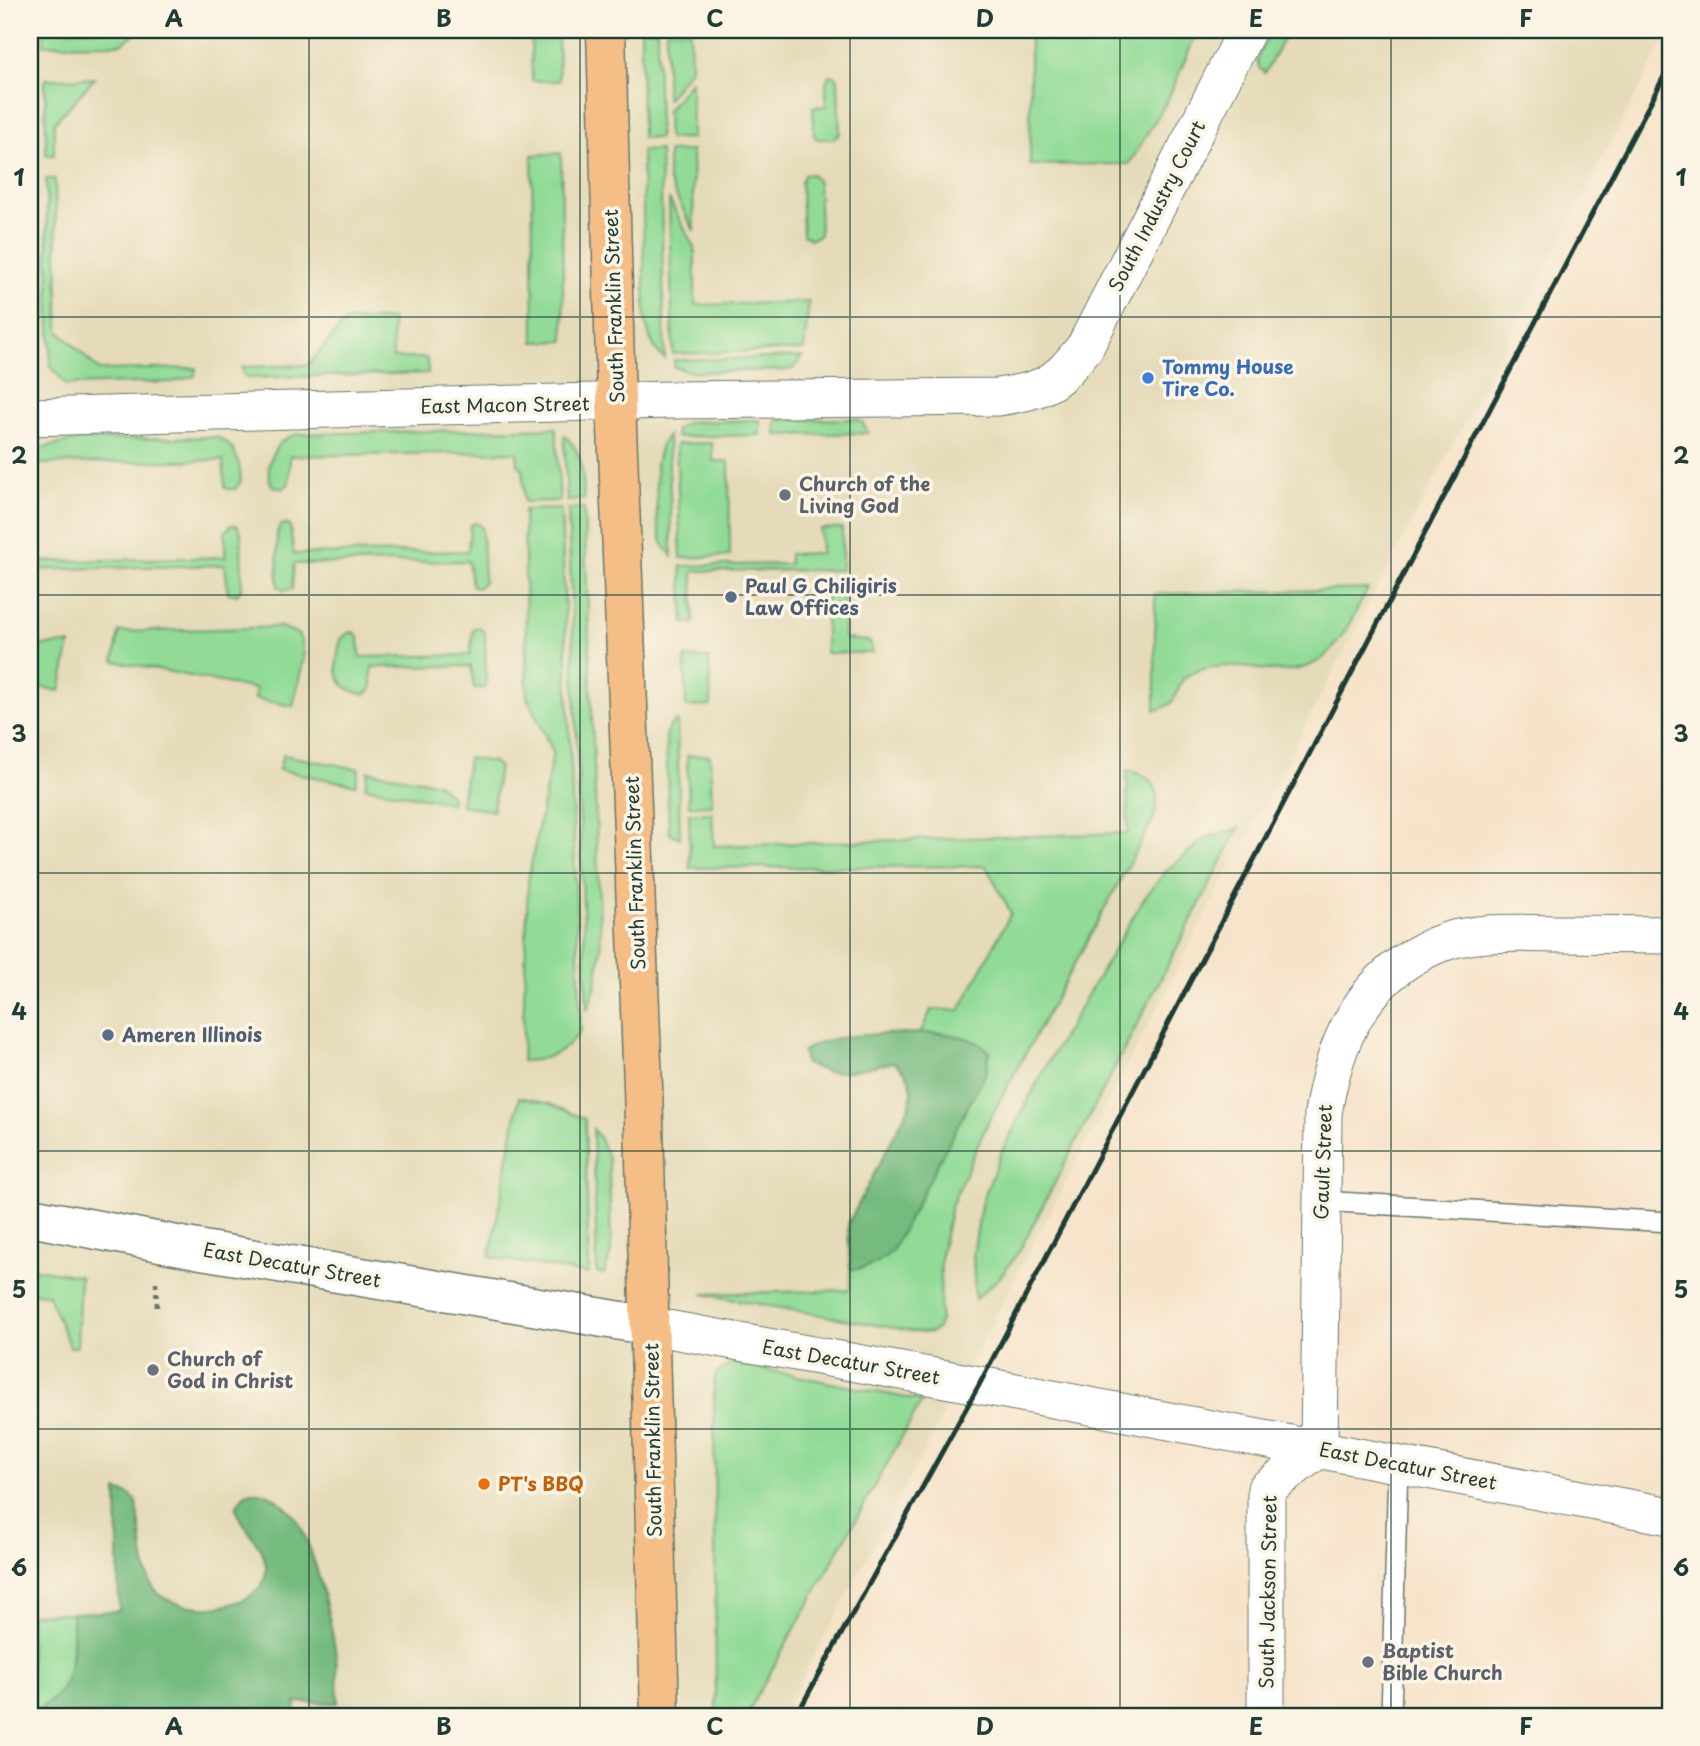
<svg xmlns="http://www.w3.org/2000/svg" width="1700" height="1746" font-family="'Playpen Sans',sans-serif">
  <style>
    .built { fill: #e5dbba }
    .green { fill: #91db97; stroke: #588c66; stroke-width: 2 }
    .forest { fill: #74bb80; stroke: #4a7c5a; stroke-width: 2 }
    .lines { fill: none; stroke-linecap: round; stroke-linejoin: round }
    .service-casing { stroke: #6a7768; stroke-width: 22 }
    .minor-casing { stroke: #6a7768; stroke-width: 39 }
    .tertiary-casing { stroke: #6a7768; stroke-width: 41 }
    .primary-casing { stroke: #6a7768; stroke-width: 41 }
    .path { stroke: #6a7768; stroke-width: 4.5; stroke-dasharray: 5 5; stroke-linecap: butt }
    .service { stroke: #fff; stroke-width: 19 }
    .minor { stroke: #fff; stroke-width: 37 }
    .tertiary { stroke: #fff; stroke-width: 38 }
    .primary { stroke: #f6be87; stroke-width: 38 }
    .rail { stroke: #1f3d34; stroke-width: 5 }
    .grid { fill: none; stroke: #1f3d34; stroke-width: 2; stroke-opacity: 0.55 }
    .shop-dot { fill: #3f7fe0; stroke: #fcf5e5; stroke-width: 2.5 }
    .worship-dot { fill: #6b7280; stroke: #fcf5e5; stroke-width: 2.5 }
    .service-dot { fill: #5c6f8a; stroke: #fcf5e5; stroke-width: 2.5 }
    .food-dot { fill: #e8710a; stroke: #fcf5e5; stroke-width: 2.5 }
    .labels { text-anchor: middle; stroke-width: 7; stroke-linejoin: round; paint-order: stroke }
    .street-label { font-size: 19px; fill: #1f3d34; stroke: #fcf5e5 }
    .shop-label { font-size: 19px; font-weight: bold; fill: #366cbe; stroke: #fcf5e5; text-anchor: start }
    .worship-label { font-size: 19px; font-weight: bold; fill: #5b616d; stroke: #fcf5e5; text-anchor: start }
    .service-label { font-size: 19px; font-weight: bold; fill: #4e5e75; stroke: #fcf5e5; text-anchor: start }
    .food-label { font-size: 19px; font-weight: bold; fill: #c56008; stroke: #fcf5e5; text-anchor: start }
    .neatline { fill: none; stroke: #1f3d34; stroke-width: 2.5 }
    .grid-label { font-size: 23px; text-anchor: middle; font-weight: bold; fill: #1f3d34 }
  </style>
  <rect width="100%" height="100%" fill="#fcf5e5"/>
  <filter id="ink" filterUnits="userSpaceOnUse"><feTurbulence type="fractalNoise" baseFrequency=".0143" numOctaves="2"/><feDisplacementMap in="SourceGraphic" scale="14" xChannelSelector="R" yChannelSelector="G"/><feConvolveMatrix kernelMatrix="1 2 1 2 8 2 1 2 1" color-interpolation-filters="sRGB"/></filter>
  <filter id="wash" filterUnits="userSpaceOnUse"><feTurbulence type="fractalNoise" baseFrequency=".00686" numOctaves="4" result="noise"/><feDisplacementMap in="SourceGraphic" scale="28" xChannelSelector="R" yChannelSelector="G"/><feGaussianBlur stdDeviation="1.57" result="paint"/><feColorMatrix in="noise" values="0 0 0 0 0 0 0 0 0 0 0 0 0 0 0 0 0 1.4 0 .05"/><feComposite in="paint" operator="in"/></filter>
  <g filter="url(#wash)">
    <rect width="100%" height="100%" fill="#f6e3c9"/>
    <polygon class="built" points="30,30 1670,30 950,1403 782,1716 30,1716"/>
    <g class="green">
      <polygon points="44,30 133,30 133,35 123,43 116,44 44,45"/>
      <polygon points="531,30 558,30 559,81 532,81"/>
      <polygon points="641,30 657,30 659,138 642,138"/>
      <polygon points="666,30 690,30 691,68 666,100"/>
      <polygon points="1030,30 1198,30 1167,101 1129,164 1030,165"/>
      <polygon points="1272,30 1288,30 1265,73 1259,68 1257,60 1260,52"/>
      <polygon points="829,75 837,77 838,81 840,133 834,139 817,139 814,136 813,107 826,106 826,83"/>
      <polygon points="95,78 54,123 54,155 46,155 45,79"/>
      <polygon points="691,81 692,138 668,139 667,110"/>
      <path d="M660 150 665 359C652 348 648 335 645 318L642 151Z"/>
      <polygon points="692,151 694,231 668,180 668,152"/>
      <polygon points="561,153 564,341 534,342 532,155"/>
      <polygon points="812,174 818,182 820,229 820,235 811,239 803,235 801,183 804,175"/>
      <polygon points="46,179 55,179 59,331 99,370 196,368 195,376 173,382 66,385 51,366"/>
      <polygon points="669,199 695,249 695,305 809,302 804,350 673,354"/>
      <polygon points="392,319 393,358 427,358 428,373 247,378 243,374 242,367 308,365 346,321"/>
      <polygon points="802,357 794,368 788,370 692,372 674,367 674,360"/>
      <polygon points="856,419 863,423 868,433 776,435 776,420"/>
      <polygon points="760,420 760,435 676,437 676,429 688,422"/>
      <path d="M556 428 560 501 524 502 523 469 518 465 517 452 290 456 289 483 283 489 272 486C263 465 274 439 298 434Z"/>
      <path d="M564 435C585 454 582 473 584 499L567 501Z"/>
      <polygon points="668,435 672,556 662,543 657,520 656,463 661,445"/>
      <path d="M215 437C235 442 240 462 241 481L235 489H228L225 487 223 460 30 464V451L76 440Z"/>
      <polygon points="712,443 713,461 729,461 730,556 681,558 676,444"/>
      <polygon points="584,508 601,950 596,985 587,1011 568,509"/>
      <path d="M561 509 581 1030C566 1051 548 1061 522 1061L528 881 553 752 527 697 524 510Z"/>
      <polygon points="475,523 480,525 482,529 484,582 477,588 472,586 468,561 294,564 292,589 284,591 278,586 277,532 281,525 287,524 290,527 294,554 468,551 470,525"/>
      <polygon points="231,525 237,525 241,533 242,587 237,595 228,593 225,565 30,570 30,562 225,557 225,532"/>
      <polygon points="842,528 842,570 693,571 694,623 684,623 681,566 789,564 789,554 821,553 820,529"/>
      <polygon points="826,582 843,582 844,639 869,641 873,653 826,653"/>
      <path d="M1368 589C1339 642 1328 680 1258 669 1237 666 1214 664 1194 672 1170 681 1185 706 1155 710V594Z"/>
      <polygon points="281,627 298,634 302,642 304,658 293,706 255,699 256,689 114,661 119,632"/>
      <path d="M480 627 485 634 486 684 485 688H474L471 666 372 667V688L366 694C332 691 334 665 341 639L348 633 354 632 359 638 360 657 470 655 473 629Z"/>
      <polygon points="70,644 60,691 30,685 30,646"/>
      <polygon points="685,658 709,658 711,706 686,707"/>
      <polygon points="677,721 680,838 669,833 666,735 671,724"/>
      <polygon points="283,755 359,769 356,785 279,770"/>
      <polygon points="710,755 712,805 689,806 687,756"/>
      <polygon points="468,758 493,762 499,767 493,811 461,805"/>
      <path d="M1127 770C1158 778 1162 791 1153 820L988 1122 951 1206 941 1254 940 1321 938 1328 932 1332 922 1333 702 1294 850 1290V1269H862L986 1072 990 1052 940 1033 920 1034 931 1010H960L1011 913 986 866 690 868 689 813H712L714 846 1128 833Z"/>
      <polygon points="368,771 437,783 452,797 451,803 365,787"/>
      <polygon points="1239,828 1020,1250 1001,1276 975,1299 973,1255 981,1205 1001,1153 1043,1071 1143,900 1167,870 1206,838"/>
      <polygon points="519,1097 550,1104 585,1119 589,1274 490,1257"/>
      <polygon points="593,1129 599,1137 609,1160 611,1252 604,1274 597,1273"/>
      <polygon points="30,1268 80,1276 77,1347 70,1347 48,1295 30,1292"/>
      <polygon points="732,1363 922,1401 746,1716 716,1716 714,1382 716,1374"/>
      <path d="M72 1613C73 1654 76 1696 30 1713V1614Z"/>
    </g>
    <g class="forest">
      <path d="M940 1033C959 1036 976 1038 990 1052L986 1072 892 1251C878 1263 868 1269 850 1269L848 1224 910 1105C913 1082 912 1077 894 1062L851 1071 828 1072 805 1064 803 1051C831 1030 905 1034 940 1033Z"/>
      <path d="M117 1490 128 1494 136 1500C142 1523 141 1573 154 1589 177 1618 265 1613 266 1570 267 1547 242 1529 236 1508 241 1497 246 1490 259 1492 274 1494 293 1512 300 1525 316 1558 329 1612 335 1649 338 1667 337 1685 338 1703L296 1702 295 1716H30V1713C76 1696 73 1654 72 1613L119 1611Z"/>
    </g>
  </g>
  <g filter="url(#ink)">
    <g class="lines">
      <defs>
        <g id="service">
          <polyline points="1321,1201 1670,1222"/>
          <polyline points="1391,1716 1398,1464"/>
        </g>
        <g id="minor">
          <path d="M30 417 670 400 998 397C1047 389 1054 385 1085 347L1247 30"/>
          <polyline points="651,1326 979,1385 1670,1516"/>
          <path d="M1266 1716V1489L1319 1449 1323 1114C1334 1041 1363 976 1436 945 1472 930 1519 933 1558 934 1595 934 1633 935 1670 935"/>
        </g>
        <polyline id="tertiary" points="30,1217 202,1250 651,1326"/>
        <polyline id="primary" points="606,30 616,402 643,1085 660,1716"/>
      </defs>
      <use href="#service" class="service-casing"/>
      <use href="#minor" class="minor-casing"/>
      <use href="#tertiary" class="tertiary-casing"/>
      <use href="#primary" class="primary-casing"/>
      <polyline class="path" points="156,1282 157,1312"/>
      <use href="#service" class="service"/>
      <use href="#minor" class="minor"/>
      <use href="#tertiary" class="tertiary"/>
      <use href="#primary" class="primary"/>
      <polyline class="rail" points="796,1716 979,1385 1670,65"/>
    </g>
  </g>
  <path class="grid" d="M309 30V1716M580 30V1716M850 30V1716M1120 30V1716M1391 30V1716M30 317H1670M30 595H1670M30 873H1670M30 1151H1670M30 1429H1670"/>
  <circle class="shop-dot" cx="1148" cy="378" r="7"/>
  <g class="worship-dot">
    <circle cx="785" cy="495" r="7"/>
    <circle cx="153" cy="1370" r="7"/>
    <circle cx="1368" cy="1662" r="7"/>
  </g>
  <g class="service-dot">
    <circle cx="731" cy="597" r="7"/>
    <circle cx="108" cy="1035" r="7"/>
  </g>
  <circle class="food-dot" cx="484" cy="1484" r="7"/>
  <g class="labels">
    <g class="street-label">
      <text transform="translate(1157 206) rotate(-63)" y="7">South Industry Court</text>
      <text transform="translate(614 306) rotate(-92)" y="7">South Franklin Street</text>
      <text transform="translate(505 405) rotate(-1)" y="7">East Macon Street</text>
      <text transform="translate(635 873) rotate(-92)" y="7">South Franklin Street</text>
      <text transform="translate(1323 1162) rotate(-88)" y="7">Gault Street</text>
      <text transform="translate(292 1265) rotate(10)" y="7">East Decatur Street</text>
      <text transform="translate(851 1362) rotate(10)" y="7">East Decatur Street</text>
      <text transform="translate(653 1440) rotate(-91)" y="7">South Franklin Street</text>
      <text transform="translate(1408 1466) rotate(11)" y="7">East Decatur Street</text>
      <text transform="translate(1268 1592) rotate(-89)" y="7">South Jackson Street</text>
    </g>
    <g class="shop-label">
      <text x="1162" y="374">Tommy House<tspan x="1162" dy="22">Tire Co.</tspan></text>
    </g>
    <g class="worship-label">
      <text x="799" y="491">Church of the<tspan x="799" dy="22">Living God</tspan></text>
      <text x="167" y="1366">Church of<tspan x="167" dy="22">God in Christ</tspan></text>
      <text x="1382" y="1658">Baptist<tspan x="1382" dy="22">Bible Church</tspan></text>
    </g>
    <g class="service-label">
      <text x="745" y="593">Paul G Chiligiris<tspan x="745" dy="22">Law Offices</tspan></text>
      <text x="122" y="1042">Ameren Illinois</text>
    </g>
    <g class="food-label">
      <text x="498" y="1491">PT's BBQ</text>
    </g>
  </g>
  <rect width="1700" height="1746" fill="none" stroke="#fcf5e5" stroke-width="77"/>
  <rect x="38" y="38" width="1624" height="1670" class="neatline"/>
  <g class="grid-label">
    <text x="174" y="27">A</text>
    <text x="444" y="27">B</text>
    <text x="715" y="27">C</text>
    <text x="985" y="27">D</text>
    <text x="1256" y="27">E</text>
    <text x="1526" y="27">F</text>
    <text x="19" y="186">1</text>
    <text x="1681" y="186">1</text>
    <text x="19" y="464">2</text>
    <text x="1681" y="464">2</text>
    <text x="19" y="742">3</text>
    <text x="1681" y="742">3</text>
    <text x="19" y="1020">4</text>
    <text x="1681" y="1020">4</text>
    <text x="19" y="1298">5</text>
    <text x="1681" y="1298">5</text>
    <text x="19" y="1576">6</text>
    <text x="1681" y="1576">6</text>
    <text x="174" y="1735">A</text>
    <text x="444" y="1735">B</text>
    <text x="715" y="1735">C</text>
    <text x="985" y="1735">D</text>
    <text x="1256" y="1735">E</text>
    <text x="1526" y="1735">F</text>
  </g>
</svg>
